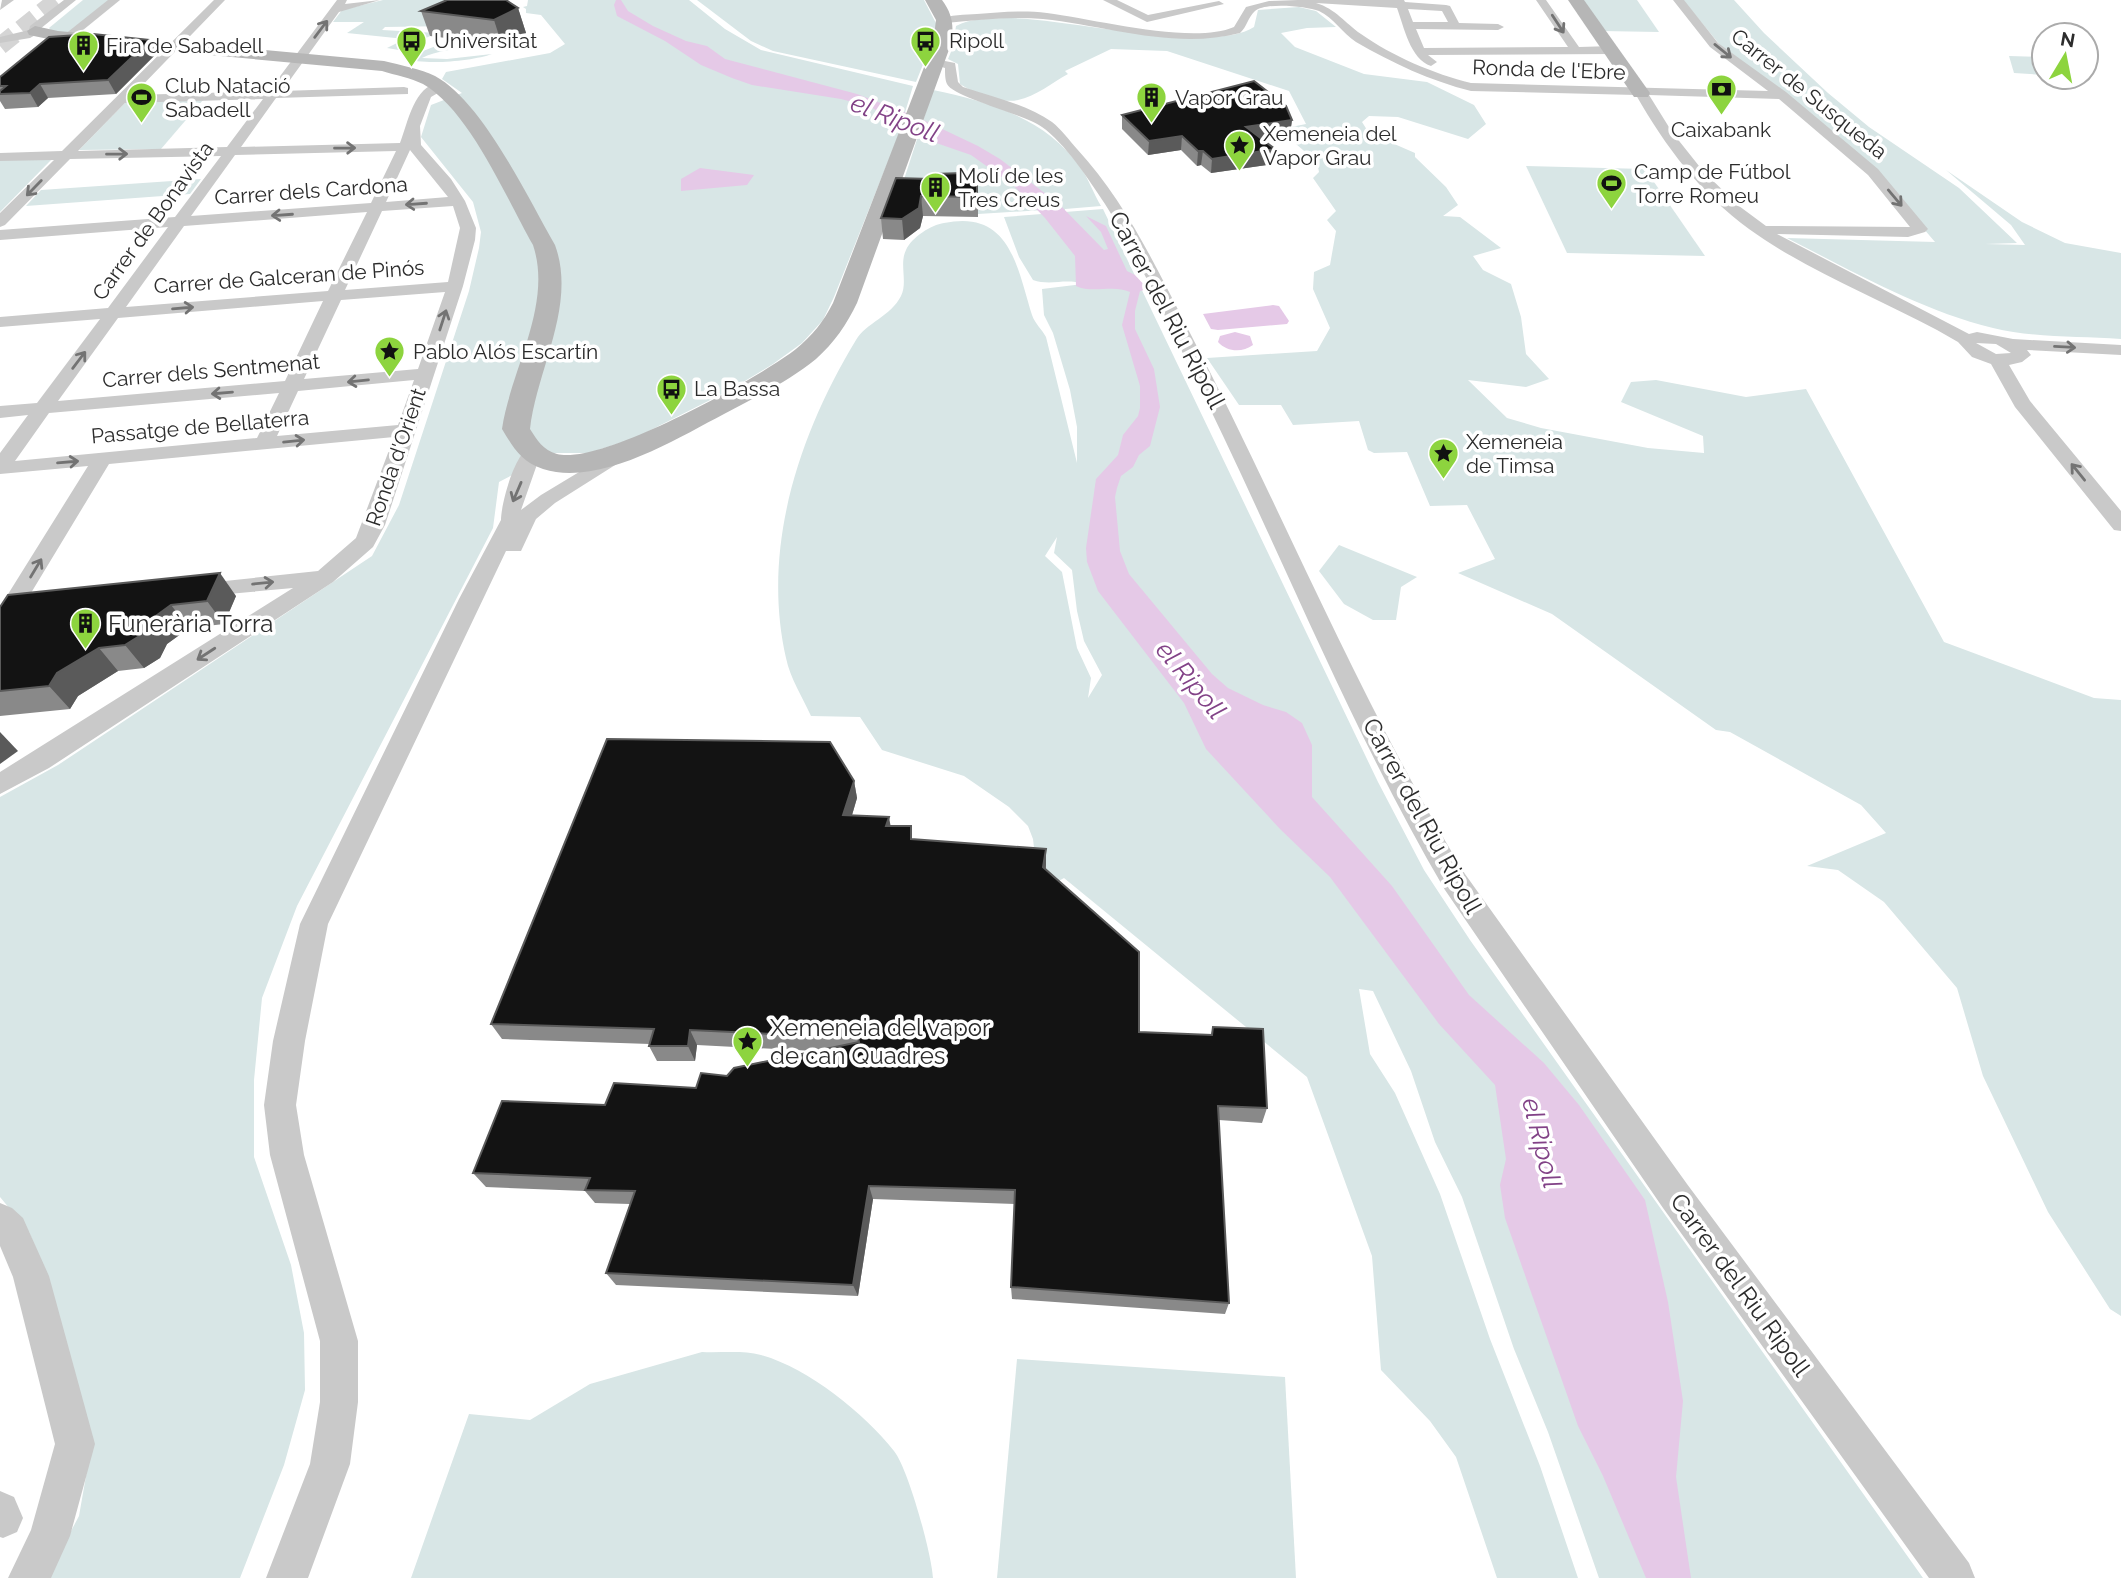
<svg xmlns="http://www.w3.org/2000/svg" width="2121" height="1578" font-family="Raleway,sans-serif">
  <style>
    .green { fill: #d8e6e6; fill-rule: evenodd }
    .water { fill: #e5c9e7 }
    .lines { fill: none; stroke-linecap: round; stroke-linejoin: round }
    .secondary-tunnel { stroke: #d5d5d5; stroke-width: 18; stroke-dasharray: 18 9; stroke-linecap: butt }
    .street { fill: #c9c9c9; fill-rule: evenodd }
    .secondary { fill: #b6b6b6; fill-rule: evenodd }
    .wall { fill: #898989 }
    .shaded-wall { fill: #5a5a5a }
    .building { fill: #131313; stroke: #5a5a5a; stroke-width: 2 }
    .oneway { stroke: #737373 }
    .labels { text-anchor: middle; stroke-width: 7; stroke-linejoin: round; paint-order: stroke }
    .far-poi-label { font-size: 21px; fill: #2c2c2c; stroke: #fff; text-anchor: start }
    .far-street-label { font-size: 21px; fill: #2c2c2c; stroke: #fff }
    .street-label { font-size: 24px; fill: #2c2c2c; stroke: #fff }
    .poi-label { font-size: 24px; fill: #2c2c2c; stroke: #fff; text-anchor: start }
    .water-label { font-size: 26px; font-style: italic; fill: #824287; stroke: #fff }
  </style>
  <rect width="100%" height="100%" fill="#fff"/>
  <g class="green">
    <polygon points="83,0 109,0 70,33 54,34 49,28"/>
    <polygon points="383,0 473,0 451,26 385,27 382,30 437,33 399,50 387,48 405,39 347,33 364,22 333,22 342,10"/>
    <polygon points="528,0 689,0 725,29 761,50 913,86 897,139 834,297 823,320 802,343 773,364 730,390 635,438 589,453 554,453 499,482 493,528 297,906 262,998 254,1080 254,1157 291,1265 304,1333 305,1390 284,1465 240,1578 46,1578 79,1516 89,1459 42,1263 29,1232 0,1197 0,797 58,765 372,556 399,505 469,291 479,248 481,232 473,202 421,137 431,105 462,93 442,79 446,72 550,53 565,44 541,15 526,13 526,9 523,7 527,6"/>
    <polygon points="697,0 924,0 938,27 916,82 773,51 751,41"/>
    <polygon points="1580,0 1637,0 1659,32 1601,31"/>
    <path d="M1683 0H1734L1764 33 1828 93 1869 127 1959 188 2017 243 1985 244 2025 245 2011 225 1946 170 2022 222 2065 243 2121 253V339C2079 336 2034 338 1993 328 1920 310 1854 272 1787 238L1935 242 1876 173 1725 51Z"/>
    <path d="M1299 7 1316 11 1336 27 1307 28 1281 33 1295 47 1364 74 1427 82 1474 105 1486 124 1468 139 1398 117 1369 116 1362 122 1369 133 1415 153V157L1446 187 1458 205 1443 216 1460 217 1501 248 1473 256 1483 270 1511 284 1521 317 1526 354 1549 379 1526 387 1468 380 1507 418 1541 428 1648 448 1704 453 1703 436 1621 402 1631 382 1656 380 1746 397 1806 389 1944 642 2094 698 2121 700V1316L2110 1309 2048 1212 1983 1076 1957 988 1884 902 1838 870 1807 866 1886 833 1861 805 1730 732 1716 730 1552 614 1458 573 1495 559 1467 505 1430 506 1407 452 1374 453 1368 450 1359 421 1293 425 1281 405H1239L1207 358 1317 351 1330 328 1313 289 1314 272 1330 265 1336 231 1327 220 1336 211 1313 178 1319 172 1317 162 1296 144 1291 127 1306 124 1289 91 1167 51 1111 49 1065 71 1068 74C1053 82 1035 97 1018 100 1001 104 974 93 960 84L958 64 948 59 958 35 955 32 956 26C970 18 989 19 1004 18 1062 17 1213 55 1254 27L1258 10Z"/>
    <path d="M454 39 507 45 514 42 510 41H526V44C512 55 499 48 483 48 465 47 437 50 422 58L447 59 492 54C473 61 423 66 405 58Z"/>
    <polygon points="2009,56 2044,57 2044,75 2014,73"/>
    <path d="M933 90C988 101 1047 119 1080 167 1089 179 1093 193 1101 206L1065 209V212L1103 209 1378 782 1424 870 1470 940 1923 1578H1599L1548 1432 1514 1349 1462 1197 1435 1142 1411 1071 1373 991 1359 989 1370 1054 1395 1093 1440 1194 1490 1339 1540 1466 1578 1578H1497L1456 1457 1430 1421 1381 1370 1372 1256 1307 1077 1064 878 1048 887 1036 865 1033 839 1028 826 1009 807 964 776 882 750 860 717 811 716C803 698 790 678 786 658 761 548 799 434 856 340 866 323 891 316 901 296 908 282 899 264 906 250 912 237 931 225 944 223 1010 209 1017 267 1032 315 1035 324 1042 329 1046 337L1077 463V427L1070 390 1053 333 1044 315 1042 289 1083 284C1067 278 1050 286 1033 280L1019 257 1004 217 1042 214 1043 210 978 214 898 198ZM1057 537 1054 553 1072 570 1077 611 1084 641 1102 675 1088 698 1091 678 1077 648 1062 572 1045 556Z"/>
    <polygon points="203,100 161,149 79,150 126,102"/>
    <polygon points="52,159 0,212 0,160"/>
    <polygon points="1526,166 1645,169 1705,256 1567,253"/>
    <polygon points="201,179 190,194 26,206 41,190"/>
    <polygon points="1339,545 1417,577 1401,587 1396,620 1373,620 1344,604 1319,571"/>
    <path d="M702 1352C721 1353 743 1350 761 1355 808 1368 864 1413 894 1451 908 1468 932 1555 933 1578H411L469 1414 530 1420 590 1384Z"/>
    <polygon points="1017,1359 1285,1377 1296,1578 997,1578"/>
  </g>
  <g class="water">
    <path d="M616 0H621L628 11 653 26 686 41 707 46 725 59 857 94 917 117 978 146 1000 159 1059 204 1104 250 1108 249 1101 232 1086 216 1106 226 1127 271 1135 275 1148 289 1140 291 1135 311V329L1154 369 1160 407 1150 446 1139 455 1133 467 1121 476 1117 488 1115 497 1120 551 1129 574 1212 674 1228 688 1263 705 1286 712 1302 723 1312 745V797L1392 886 1469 995 1544 1063 1579 1105 1645 1200 1668 1302 1683 1401 1676 1477 1691 1578H1646L1603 1476 1578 1426 1505 1218 1500 1185 1506 1159 1495 1085 1439 1024 1330 877 1280 829 1206 749 1184 703 1098 591 1087 562 1086 548 1096 479 1118 455 1123 435 1138 416 1140 408V386L1122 325 1130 292C1113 284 1093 294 1076 286L1075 256 1045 218 1013 185 971 155 916 136 871 107 841 99 752 85 732 78 701 65 665 41 617 16 614 5Z"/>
    <polygon points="700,168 754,175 747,185 681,191 681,179"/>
    <polygon points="1273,305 1279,306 1289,321 1287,324 1218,330 1211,329 1203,314"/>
    <path d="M1235 332 1250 336 1253 345C1242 353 1227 352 1218 342L1220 336Z"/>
  </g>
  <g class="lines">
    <polyline class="secondary-tunnel" points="0,46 57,0"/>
    <g class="street">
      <polygon points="2,0 14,0 0,10"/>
      <polygon points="64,0 76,0 40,29 39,33 30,38 0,43 0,37 29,30 30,26"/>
      <polygon points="108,0 120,0 72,39 64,39 64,35"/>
      <path d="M214 0H225L133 95 269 91 337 0H347L345 4 380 0 339 12 282 91 404 87 408 88V94L276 98 241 147 400 143C408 123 415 80 443 84V90L431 97 420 126 421 145 451 179 465 201 476 228 475 240 463 286 385 525 373 547 333 582 49 768 0 794V772L293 588 195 597 187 595 184 590 187 585 318 571 356 538 394 437 109 464 8 631 0 634V607L88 466 0 474V453L28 415 0 418V406L37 403 100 319 0 327V317L108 308 168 227 0 240V230L175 217 221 156 70 159 5 225 0 227V213L54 160 0 161V153L62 151ZM263 99 227 147 78 151 125 103ZM410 150 448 197 386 202ZM396 151 371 203 191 216 235 155ZM453 206 460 228 448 282 345 290 382 211ZM367 212 328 291 126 307 184 226ZM445 292 418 369 304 379 341 300ZM323 301 285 381 58 401 118 318ZM414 380 398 425 277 436 298 391ZM279 393 257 438 15 461 49 413Z"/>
      <polygon points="1103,0 1117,0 1148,15 1219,1 1224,4 1147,22"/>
      <path d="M1298 0H1404L1405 2 1446 5 1450 6 1459 23 1498 24 1504 27 1498 30 1416 29 1424 48 1568 47 1536 0H1546L1579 47 1613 46 1619 50 1613 54 1428 55 1437 62 1431 66C1410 59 1404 27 1397 8L1316 3C1336 9 1345 23 1361 34 1392 56 1434 74 1471 83L1768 91 1710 47 1673 0H1684L1718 43 1786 92 1878 169 1928 229 1925 232 1908 237 1777 234 1969 334 1977 332 2013 339 2121 345V355L2027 350 2031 355 2022 362 2009 365 2030 401 2121 511V531L2114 530 2015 407 1991 364 1972 357 1958 342 1937 330C1875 297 1806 270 1749 229 1701 194 1665 146 1636 95L1471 91C1431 81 1392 63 1356 42 1342 33 1334 18 1319 11 1306 6 1266 2 1255 11 1248 17 1247 27 1240 33 1175 50 1108 26 1043 19 1011 16 978 20 946 23L940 20C949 14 966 15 977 14 1000 12 1024 10 1047 13 1095 19 1192 45 1234 27L1246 7 1269 1ZM1408 9 1442 11 1448 22H1413ZM1649 95 1779 99 1868 175 1910 227 1766 226 1739 206 1703 171 1672 132ZM1976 343 1996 344 2011 353 1996 354Z"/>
      <path d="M935 59 955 63 958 82 963 87C992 97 1027 104 1052 122 1061 129 1069 140 1077 149 1126 202 1157 269 1190 333 1283 512 1359 701 1465 874L1687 1184 1969 1563 1975 1578H1929L1663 1208 1445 890C1347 723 1277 542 1190 368 1163 313 1138 256 1105 204 1090 181 1064 142 1042 127 1023 114 953 97 947 84 945 80 945 73 945 68L929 63Z"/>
      <path d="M531 447 541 453 521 510 541 495 614 451 621 449 631 455 555 503 536 519 521 551H506L328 924 305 1041 296 1105 304 1155 358 1341V1402L350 1464 308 1578H266L310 1464 320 1402V1341L270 1155 264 1105 273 1041 300 924 459 599 501 520C501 504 515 451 531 447Z"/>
      <polygon points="0,1203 12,1208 23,1218 49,1276 95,1444 70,1536 51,1578 8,1578 31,1530 55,1444 13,1277 0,1246"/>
      <polygon points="0,1491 14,1497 23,1518 17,1532 3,1538 0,1537"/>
    </g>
    <g class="secondary">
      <path d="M925 0H942C953 15 954 26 951 44L857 303C847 324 834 343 816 359 788 382 755 397 724 414 676 439 599 487 543 469 521 462 513 447 502 429 511 369 553 305 533 245 506 198 470 111 423 84 411 78 395 75 382 71L58 41 29 35 27 31 35 26 58 31 384 61C400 65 421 69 435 76 482 101 528 198 555 245 577 305 537 369 530 429 537 440 543 450 557 454 600 466 759 378 796 349 812 336 824 321 833 303L933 44 936 20Z"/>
      <polygon points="1568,0 1584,0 1650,93 1648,97 1634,97"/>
    </g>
  </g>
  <g class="wall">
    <polygon points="518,8 526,33 502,45 430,36 421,11"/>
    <polygon points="157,53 116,94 48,98 38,107 5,109 0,101 0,77"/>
    <polygon points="1122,115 1292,120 1290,134 1261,139 1275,149 1273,164 1211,173 1201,165 1197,166 1181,150 1148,155 1122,129"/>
    <polygon points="964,173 978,198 978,217 923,216 920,228 904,240 883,239 881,218 931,179"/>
    <polygon points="236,596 224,624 189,628 167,644 160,658 144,668 118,671 78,696 70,709 0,716 0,607"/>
    <polygon points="854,781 857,798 852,815 891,826 913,840 1046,849 1046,869 1139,1032 1211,1035 1213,1027 1267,1108 1262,1123 1219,1120 1229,1303 1225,1314 1012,1299 1011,1287 1015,1204 873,1199 858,1296 616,1285 606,1273 630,1204 595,1203 585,1191 486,1187 473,1173 605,1105 696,1088 727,1076 815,1051 697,1045 695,1061 657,1061 649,1046 650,1044 502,1039 491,1024"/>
  </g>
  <g class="shaded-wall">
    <polygon points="518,8 526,33 502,45 494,20"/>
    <polygon points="150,40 157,53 116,94 108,80"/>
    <polygon points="40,84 48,98 38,107 30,93"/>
    <polygon points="1292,120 1290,134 1245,141 1246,127"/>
    <polygon points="1182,136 1181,150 1148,155 1149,141"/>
    <polygon points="1275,149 1273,164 1211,173 1212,159"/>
    <polygon points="1198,151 1203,151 1201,165 1197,166"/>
    <polygon points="921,196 923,216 920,228 904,240 902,219"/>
    <polygon points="220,573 236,596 224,624 207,601"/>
    <polygon points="171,605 189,628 167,644 160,658 144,668 125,645 149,621"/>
    <polygon points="99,648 118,671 78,696 70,709 49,686 57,673"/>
    <polygon points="0,732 18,751 0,764"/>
    <polygon points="854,781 857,798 847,832 843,815"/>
    <polygon points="889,817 892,834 886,826"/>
    <polygon points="1046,849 1046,865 1044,884 1043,867"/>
    <polygon points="690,1030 697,1045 695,1061 688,1046"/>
    <polygon points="869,1186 873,1199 858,1296 853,1285"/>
  </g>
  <g class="building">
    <polygon points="447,0 506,0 518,8 494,20 421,11"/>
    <polygon points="93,34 150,40 108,80 40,84 30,93 0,94 0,91 6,86 0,86 0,77 49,37"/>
    <polygon points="1254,81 1286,106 1292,120 1246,127 1275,149 1212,159 1203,151 1198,151 1182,136 1149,141 1122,115"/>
    <polygon points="964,173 977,178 977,197 921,196 919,208 902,219 881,218 896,178 931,179 933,174"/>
    <polygon points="220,573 207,601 171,605 149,621 141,635 125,645 99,648 57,673 49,686 0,691 0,607 8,595"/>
    <polygon points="607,739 830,742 854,781 843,815 889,817 886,826 911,826 911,839 1046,849 1043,867 1139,952 1139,1032 1212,1035 1213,1027 1263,1029 1267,1108 1218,1106 1229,1303 1011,1287 1015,1190 869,1186 853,1285 606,1273 635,1191 585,1190 590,1178 473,1173 502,1101 605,1105 614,1083 696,1088 701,1073 727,1076 734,1068 859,1042 858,1038 690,1030 688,1046 649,1046 654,1029 491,1024"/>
  </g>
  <defs><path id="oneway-shaft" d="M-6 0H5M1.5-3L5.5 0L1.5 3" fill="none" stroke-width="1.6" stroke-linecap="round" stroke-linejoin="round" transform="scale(1.75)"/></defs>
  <g class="oneway">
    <use href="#oneway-shaft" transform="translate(1558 24) rotate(57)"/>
    <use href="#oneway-shaft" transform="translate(321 29) rotate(-53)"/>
    <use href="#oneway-shaft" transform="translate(1723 51) rotate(39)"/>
    <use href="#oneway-shaft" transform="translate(345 148) rotate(-1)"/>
    <use href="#oneway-shaft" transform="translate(117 154) rotate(-1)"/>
    <use href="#oneway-shaft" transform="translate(34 188) rotate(134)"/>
    <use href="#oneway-shaft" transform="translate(1895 198) rotate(50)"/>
    <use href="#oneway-shaft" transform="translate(416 204) rotate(176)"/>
    <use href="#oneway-shaft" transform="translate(282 215) rotate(176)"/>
    <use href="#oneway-shaft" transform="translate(183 308) rotate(-5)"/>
    <use href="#oneway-shaft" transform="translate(443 320) rotate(-72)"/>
    <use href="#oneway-shaft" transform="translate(2065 347) rotate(3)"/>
    <use href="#oneway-shaft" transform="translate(79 360) rotate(-53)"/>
    <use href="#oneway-shaft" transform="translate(358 381) rotate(174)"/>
    <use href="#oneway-shaft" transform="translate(222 393) rotate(175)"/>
    <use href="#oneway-shaft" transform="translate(294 441) rotate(-6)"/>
    <use href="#oneway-shaft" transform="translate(68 462) rotate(-5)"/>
    <use href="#oneway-shaft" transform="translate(2078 472) rotate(-129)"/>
    <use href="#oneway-shaft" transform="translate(517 492) rotate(113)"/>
    <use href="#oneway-shaft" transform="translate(36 568) rotate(-59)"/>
    <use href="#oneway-shaft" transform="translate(263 583) rotate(-6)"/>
    <use href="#oneway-shaft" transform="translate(206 654) rotate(147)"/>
  </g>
  <defs>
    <symbol id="bus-pin" viewBox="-11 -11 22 30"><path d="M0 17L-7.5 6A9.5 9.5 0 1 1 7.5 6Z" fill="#8dd43e" stroke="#fff"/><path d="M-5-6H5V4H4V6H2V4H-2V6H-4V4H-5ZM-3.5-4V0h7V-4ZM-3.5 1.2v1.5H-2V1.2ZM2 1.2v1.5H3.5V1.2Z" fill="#111"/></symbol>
    <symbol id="building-pin" viewBox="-11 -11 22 30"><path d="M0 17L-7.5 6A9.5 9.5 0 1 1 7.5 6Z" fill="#8dd43e" stroke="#fff"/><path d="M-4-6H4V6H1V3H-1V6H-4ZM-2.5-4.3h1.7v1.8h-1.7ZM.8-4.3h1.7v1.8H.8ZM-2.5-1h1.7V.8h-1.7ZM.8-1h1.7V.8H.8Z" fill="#111"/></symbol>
    <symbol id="bank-pin" viewBox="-11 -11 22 30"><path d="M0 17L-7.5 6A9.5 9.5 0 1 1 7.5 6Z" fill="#8dd43e" stroke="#fff"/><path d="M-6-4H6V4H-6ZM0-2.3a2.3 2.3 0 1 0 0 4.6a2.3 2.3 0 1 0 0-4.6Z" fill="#111"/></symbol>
    <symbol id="stadium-pin" viewBox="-11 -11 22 30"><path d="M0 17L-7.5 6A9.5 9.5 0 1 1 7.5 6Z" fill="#8dd43e" stroke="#fff"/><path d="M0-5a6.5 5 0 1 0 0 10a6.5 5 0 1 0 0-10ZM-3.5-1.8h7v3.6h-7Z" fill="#111"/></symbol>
    <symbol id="sight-pin" viewBox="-11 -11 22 30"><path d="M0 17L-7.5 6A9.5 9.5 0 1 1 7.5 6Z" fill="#8dd43e" stroke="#fff"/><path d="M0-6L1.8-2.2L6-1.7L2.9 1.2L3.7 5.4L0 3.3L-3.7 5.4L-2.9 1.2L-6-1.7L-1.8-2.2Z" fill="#111"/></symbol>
  </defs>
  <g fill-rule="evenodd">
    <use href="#bus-pin" x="394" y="24" width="35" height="47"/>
    <use href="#bus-pin" x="908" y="24" width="35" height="47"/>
    <use href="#building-pin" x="66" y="28" width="35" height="47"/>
    <use href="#bank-pin" x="1704" y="72" width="35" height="47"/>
    <use href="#stadium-pin" x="124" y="80" width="35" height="47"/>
    <use href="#building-pin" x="1134" y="80" width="35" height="47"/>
    <use href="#sight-pin" x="1222" y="128" width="35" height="47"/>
    <use href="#stadium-pin" x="1594" y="166" width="35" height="47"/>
    <use href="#building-pin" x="918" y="170" width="35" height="47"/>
    <use href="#sight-pin" x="372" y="334" width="35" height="47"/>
    <use href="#bus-pin" x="654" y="372" width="35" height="47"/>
    <use href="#sight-pin" x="1426" y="436" width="35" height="47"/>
    <use href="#building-pin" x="68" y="606" width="35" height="47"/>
    <use href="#sight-pin" x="730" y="1024" width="35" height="47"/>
  </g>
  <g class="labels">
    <g class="far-poi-label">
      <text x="434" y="48">Universitat</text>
      <text x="949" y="48">Ripoll</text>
      <text x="106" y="53">Fira de Sabadell</text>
      <text x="165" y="93">Club Natació<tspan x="165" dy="24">Sabadell</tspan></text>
      <text x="1175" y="105">Vapor Grau</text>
      <text x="1721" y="137" text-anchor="middle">Caixabank</text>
      <text x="1263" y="141">Xemeneia del<tspan x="1263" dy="24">Vapor Grau</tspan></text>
      <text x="1634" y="179">Camp de Fútbol<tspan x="1634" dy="24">Torre Romeu</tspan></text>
      <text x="958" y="183">Molí de les<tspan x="958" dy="24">Tres Creus</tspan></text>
      <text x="413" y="359">Pablo Alós Escartín</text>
      <text x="694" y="396">La Bassa</text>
      <text x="1466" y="449">Xemeneia<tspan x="1466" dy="24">de Timsa</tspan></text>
    </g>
    <g class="far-street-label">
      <text transform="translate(1549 70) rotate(2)" y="7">Ronda de l'Ebre</text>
      <text transform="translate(1809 94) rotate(39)" y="7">Carrer de Susqueda</text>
      <text transform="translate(311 191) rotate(-4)" y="7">Carrer dels Cardona</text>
      <text transform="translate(153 221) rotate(-54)" y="7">Carrer de Bonavista</text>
      <text transform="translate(289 277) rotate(-4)" y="7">Carrer de Galceran de Pinós</text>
      <text transform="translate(211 371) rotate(-5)" y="7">Carrer dels Sentmenat</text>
      <text transform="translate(200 427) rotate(-5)" y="7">Passatge de Bellaterra</text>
      <text transform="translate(396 457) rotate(-71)" y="7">Ronda d'Orient</text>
    </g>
    <g class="street-label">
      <text transform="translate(1167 310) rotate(62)" y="8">Carrer del Riu Ripoll</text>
      <text transform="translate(1422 816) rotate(61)" y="8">Carrer del Riu Ripoll</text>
      <text transform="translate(1740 1285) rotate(54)" y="8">Carrer del Riu Ripoll</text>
    </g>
    <g class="poi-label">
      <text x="108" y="632">Funerària Torra</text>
      <text x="770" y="1036">Xemeneia del vapor<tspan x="770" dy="28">de can Quadres</tspan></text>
    </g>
    <g class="water-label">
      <text transform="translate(895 118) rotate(21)" y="9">el Ripoll</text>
      <text transform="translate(1191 680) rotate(50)" y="9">el Ripoll</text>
      <text transform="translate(1542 1143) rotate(76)" y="9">el Ripoll</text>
    </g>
  </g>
  <g transform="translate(2065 56) rotate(10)"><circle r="33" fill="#ffffff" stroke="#ababab" stroke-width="2"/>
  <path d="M0-5L12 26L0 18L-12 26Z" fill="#8dd43e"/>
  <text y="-10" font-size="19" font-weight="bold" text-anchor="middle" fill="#2c2c2c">N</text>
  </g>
</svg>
